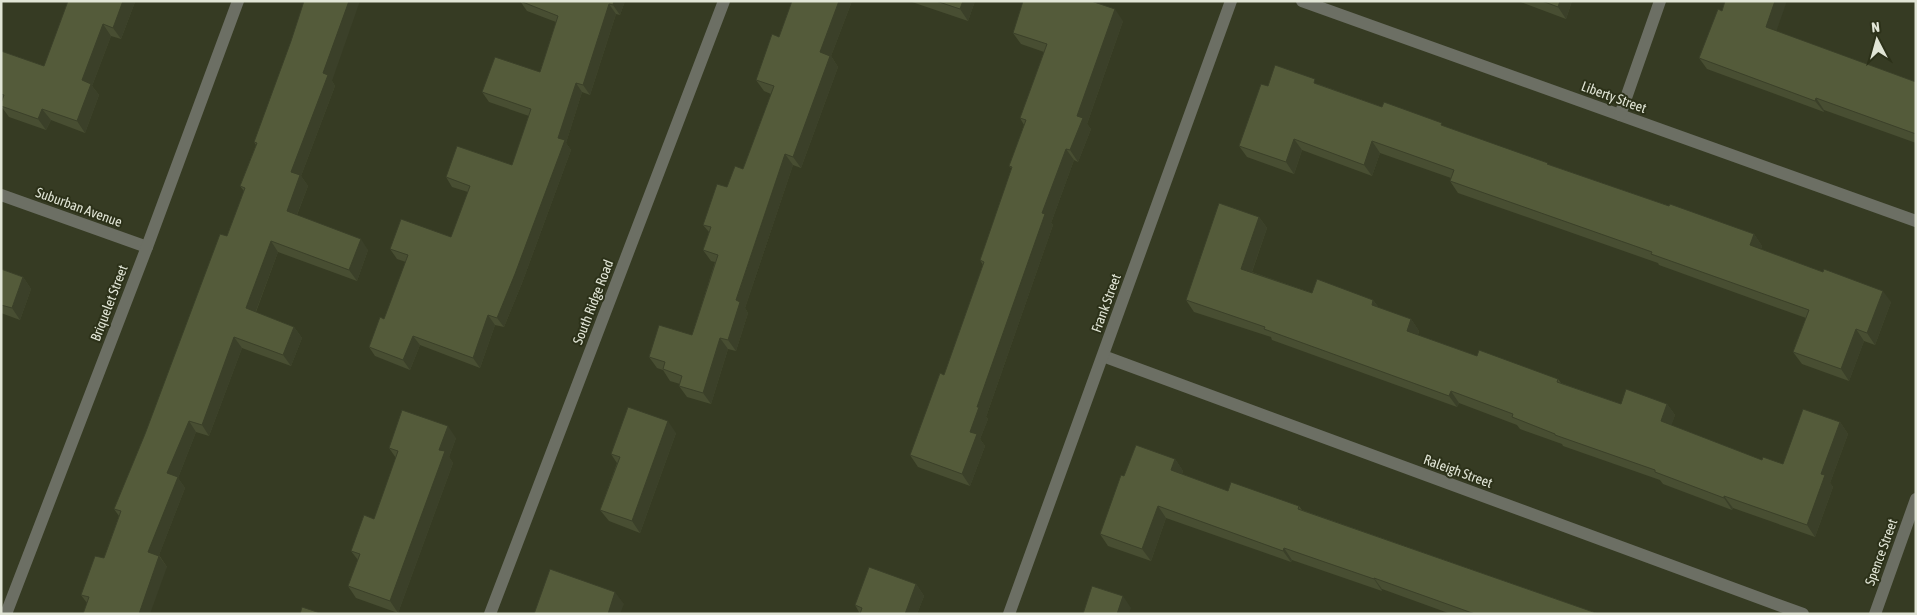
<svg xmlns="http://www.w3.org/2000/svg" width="1917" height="615" font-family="'Asap Condensed',sans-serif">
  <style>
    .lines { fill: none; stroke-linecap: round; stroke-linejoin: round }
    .street { stroke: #6c6f64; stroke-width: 12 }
    .wall { fill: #484e32 }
    .shaded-wall { fill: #3b4029 }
    .building { fill: #545b3a; stroke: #3b4029 }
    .labels { text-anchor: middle; stroke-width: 4; stroke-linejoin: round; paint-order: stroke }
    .street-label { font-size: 14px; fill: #e1e5d6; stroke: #2c3119 }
  </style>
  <rect width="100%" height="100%" fill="#363b23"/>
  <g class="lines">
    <g class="street">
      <polyline points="1302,1 1916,221"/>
      <polyline points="1620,115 1660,1"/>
      <polyline points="1,195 147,247"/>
      <polyline points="1103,356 1803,614"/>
      <polyline points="6,614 147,247 238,1"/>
      <polyline points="490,614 724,1"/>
      <polyline points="1009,614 1231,1"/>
      <polyline points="1875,614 1916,499"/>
    </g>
  </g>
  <g class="wall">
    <polygon points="520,1 625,1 620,15 616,14 590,95 582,92 566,143 571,150 522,283 504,327 495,325 480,368 420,345 410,370 375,356 369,347 384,319 406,262 397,259 390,249 451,237 468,192 452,187 446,177 512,165 529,116 489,102 482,92 540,72 556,22 527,11"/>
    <polygon points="792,1 852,1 831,56 838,67 801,168 793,165 745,308 748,313 736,351 728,349 711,404 687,397 679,386 680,384 670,381 663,370 657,368 649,357 692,335 715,262 711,261 703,250 709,232 703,225 727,187 743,169 771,94 764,91 756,80 779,37"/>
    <polygon points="909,1 975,1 968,21"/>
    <polygon points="1518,1 1572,1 1566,19"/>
    <polygon points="135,2 121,39 111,36 92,86 99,95 85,133 51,120 46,130 9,117 1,106 1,51 44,66"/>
    <polygon points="1123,21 1087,124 1091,129 1078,162 1074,160 1051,223 1053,225 986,417 988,419 980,439 985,446 970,486 918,467 910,455 944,375 983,265 980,260 1012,169 1009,166 1024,125 1020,118 1044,52 1021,44 1013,33"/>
    <polygon points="1776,31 1916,82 1916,143 1824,110 1824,112 1707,69 1699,58"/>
    <polygon points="332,81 335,86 301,176 308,186 297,215 368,250 357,281 278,252 256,312 294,327 302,338 291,366 242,348 209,436 196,432 178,478 185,488 159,555 167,567 87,603 81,595 104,558 119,516 114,509 227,236 244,191 240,186 256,145 254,142"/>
    <polygon points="1318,84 1382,107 1444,126 1550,165 1669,206 1754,234 1762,246 1761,249 1891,302 1875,345 1864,341 1849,381 1802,364 1793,352 1806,318 1659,265 1658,263 1458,193 1450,181 1451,178 1380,153 1372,176 1302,150 1294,174 1247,157 1239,146 1268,86"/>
    <polygon points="1259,217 1267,228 1252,272 1312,293 1373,300 1379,308 1411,319 1419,331 1418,335 1477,356 1558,379 1561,383 1621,404 1667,404 1675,415 1671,425 1762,460 1783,464 1840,422 1848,434 1830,483 1833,487 1815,537 1733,508 1732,510 1663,484 1660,480 1563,446 1562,444 1520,429 1517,425 1459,403 1457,407 1272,340 1271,337 1194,312 1186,300"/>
    <polygon points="1,269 23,277 31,289 20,320 1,313"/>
    <polygon points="676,433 640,533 609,521 600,510 617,463 611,454"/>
    <polygon points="456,438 449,457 453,463 398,613 356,598 348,586 358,560 351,551 374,519 396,458 389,448"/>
    <polygon points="1175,459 1183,471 1182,474 1228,491 1299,506 1302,510 1599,614 1451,614 1382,589 1382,591 1292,560 1291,562 1166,518 1151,561 1108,546 1100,534 1124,476"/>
    <polygon points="916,584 924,596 917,614 860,614 855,605"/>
  </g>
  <g class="shaded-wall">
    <polygon points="123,1 134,1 135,2 121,39 113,28"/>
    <polygon points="349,1 360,1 332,81 335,86 301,176 308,186 294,222 287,211 291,172 323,73"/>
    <polygon points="614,1 625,1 620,15 613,5"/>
    <polygon points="839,1 852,1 831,56 838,67 801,168 793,157 820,52"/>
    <polygon points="963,1 975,1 968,21 960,9"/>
    <polygon points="1560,1 1572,1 1566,19 1558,7"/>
    <polygon points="1775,1 1787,1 1774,38 1766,27"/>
    <polygon points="609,4 616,14 590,95 583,85"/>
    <polygon points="1115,9 1123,21 1087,124 1091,129 1078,162 1070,150 1077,116"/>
    <polygon points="103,24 111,36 92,86 99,95 85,133 77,121 82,80"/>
    <polygon points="576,83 582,92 566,143 571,150 522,283 504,327 497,318"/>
    <polygon points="1816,98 1824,110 1824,112 1815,101"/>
    <polygon points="42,109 51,120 46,130 38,119"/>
    <polygon points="1294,139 1302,150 1294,174 1286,162"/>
    <polygon points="1372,141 1380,153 1372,176 1364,165"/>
    <polygon points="1066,149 1074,160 1051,223 1053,225 986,417 988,419 980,439 985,446 970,486 962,474 970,432 977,407 1042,213"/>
    <polygon points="785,154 793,165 745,308 748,313 736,351 728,340 736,300"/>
    <polygon points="1259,217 1267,228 1249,280 1241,269"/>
    <polygon points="1754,234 1762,246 1758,257 1750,245"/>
    <polygon points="361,239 368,250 357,281 349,270"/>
    <polygon points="271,241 278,252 253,319 246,308"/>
    <polygon points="23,277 31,289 20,320 12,308"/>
    <polygon points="1883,291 1891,302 1875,345 1867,333"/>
    <polygon points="1373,300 1381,311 1372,305"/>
    <polygon points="488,315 495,325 480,368 473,358"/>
    <polygon points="1411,319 1419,331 1415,343 1407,331"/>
    <polygon points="294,327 302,338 291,366 283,355"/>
    <polygon points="1856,329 1864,341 1849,381 1841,369"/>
    <polygon points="413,336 420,345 410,370 403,360"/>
    <polygon points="234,337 242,348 209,436 202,425"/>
    <polygon points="720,338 728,349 711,404 703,393"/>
    <polygon points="1451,391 1459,403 1457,407 1449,396"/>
    <polygon points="1667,404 1675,415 1669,433 1661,421"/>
    <polygon points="189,421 196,432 178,478 185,488 156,563 148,552 167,473"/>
    <polygon points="668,421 676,433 640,533 632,521"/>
    <polygon points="1840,422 1848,434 1830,483 1833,487 1815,537 1807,525 1821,474"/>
    <polygon points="448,426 456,438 449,457 453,463 398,613 390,601 439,450"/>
    <polygon points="1175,459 1183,471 1179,481 1171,470"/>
    <polygon points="1724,496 1733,508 1732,510 1724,498"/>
    <polygon points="1158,506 1166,518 1151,561 1142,549"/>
    <polygon points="1284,548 1292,560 1291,562 1283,551"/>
    <polygon points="159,556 167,567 150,614 139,614"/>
    <polygon points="1374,578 1382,589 1382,591 1374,579"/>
    <polygon points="916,584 924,596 917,614 905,614"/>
    <polygon points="615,592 624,604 620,614 608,614"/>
    <polygon points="1123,596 1131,608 1129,614 1117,614"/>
  </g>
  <g class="building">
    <polygon points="68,1 123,1 113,28 103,24 82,80 91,84 77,121 42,109 38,119 1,106 1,103 4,95 1,94 1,51 44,66"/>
    <polygon points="304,1 349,1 323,73 328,75 291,172 300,175 287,211 361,239 349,270 271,241 246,308 294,327 283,355 234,337 202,425 189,421 167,473 178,477 148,552 159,556 139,614 83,614 89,597 81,595 95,556 104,558 121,511 114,509 145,434 220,234 227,236 245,188 240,186 257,143 254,142 291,41"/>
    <polygon points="520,1 614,1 613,5 609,4 583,85 576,83 558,138 565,140 515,274 497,318 488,315 473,358 413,336 403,360 369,347 380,317 384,319 408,255 390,249 401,219 451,237 470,186 446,177 457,146 512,165 531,109 482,92 495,57 540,72 558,16"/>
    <polygon points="792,1 839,1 820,52 830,56 793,157 785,154 736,300 740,302 728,340 720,338 703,393 679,386 682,376 663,369 665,362 649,357 659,325 692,335 718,255 703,250 711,227 703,225 717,184 727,187 735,166 743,169 774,86 756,80 772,34 779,37"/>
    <polygon points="936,1 963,1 960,9"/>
    <polygon points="1023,1 1091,1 1115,9 1077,116 1083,118 1070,150 1066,149 1042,213 1045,214 977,407 979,407 970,432 977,434 962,474 910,455 940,373 944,375 984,262 980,260 1012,167 1009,166 1026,120 1020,118 1047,44 1013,33"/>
    <polygon points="1542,1 1560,1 1558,7"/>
    <polygon points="1725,1 1775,1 1766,27 1916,82 1916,134 1816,98 1815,101 1699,58 1718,9 1722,11"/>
    <polygon points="1275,65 1315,79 1314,83 1382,107 1384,102 1442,123 1441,125 1548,163 1547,164 1669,206 1670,204 1754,234 1750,245 1823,272 1824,269 1883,291 1867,333 1856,329 1841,369 1793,352 1809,310 1651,254 1652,252 1450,181 1454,170 1372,141 1364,165 1294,139 1286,162 1239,146 1261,84 1268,86"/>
    <polygon points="1219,203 1259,217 1241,269 1312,293 1317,279 1373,300 1372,305 1411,319 1407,331 1477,356 1479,350 1558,379 1557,382 1621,404 1626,389 1667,404 1661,421 1762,460 1763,457 1783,464 1803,409 1840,422 1821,474 1825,475 1807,525 1724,496 1724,498 1655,472 1655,470 1555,435 1555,434 1512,417 1513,414 1451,391 1449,396 1264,329 1265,327 1186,300"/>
    <polygon points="1,269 23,277 12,308 1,305"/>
    <polygon points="628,407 668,421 632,521 600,510 620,457 611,454"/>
    <polygon points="402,410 448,426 439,450 445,451 390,601 348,586 360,554 351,551 364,515 374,519 398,451 389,448"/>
    <polygon points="1136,445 1175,459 1171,470 1228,491 1231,482 1299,506 1298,509 1599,614 1475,614 1374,578 1374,579 1284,548 1283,551 1158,506 1142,549 1100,534 1121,475 1124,476"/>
    <polygon points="869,567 916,584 905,614 860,614 862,608 855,605"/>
    <polygon points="550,569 615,592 608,614 534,614"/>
    <polygon points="1092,586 1123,596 1117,614 1083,614"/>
    <polygon points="302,607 323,614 300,614"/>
  </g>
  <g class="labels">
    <g class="street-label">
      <text transform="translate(1614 97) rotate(20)" y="5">Liberty Street</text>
      <text transform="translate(79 207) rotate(20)" y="5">Suburban Avenue</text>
      <text transform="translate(593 302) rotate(-69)" y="5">South Ridge Road</text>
      <text transform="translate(109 303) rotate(-69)" y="5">Briquelet Street</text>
      <text transform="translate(1106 303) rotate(-70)" y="5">Frank Street</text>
      <text transform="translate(1458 471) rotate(20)" y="5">Raleigh Street</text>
      <text transform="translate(1881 552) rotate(-70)" y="5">Spence Street</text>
    </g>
  </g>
  <rect width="1917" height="615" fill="none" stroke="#e1e5d6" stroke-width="5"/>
  <g transform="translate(1877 40) rotate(354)" stroke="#2c3119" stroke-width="4" paint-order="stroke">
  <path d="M0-4L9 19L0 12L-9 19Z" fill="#e1e5d6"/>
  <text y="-8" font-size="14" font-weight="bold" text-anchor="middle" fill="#e1e5d6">N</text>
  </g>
</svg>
